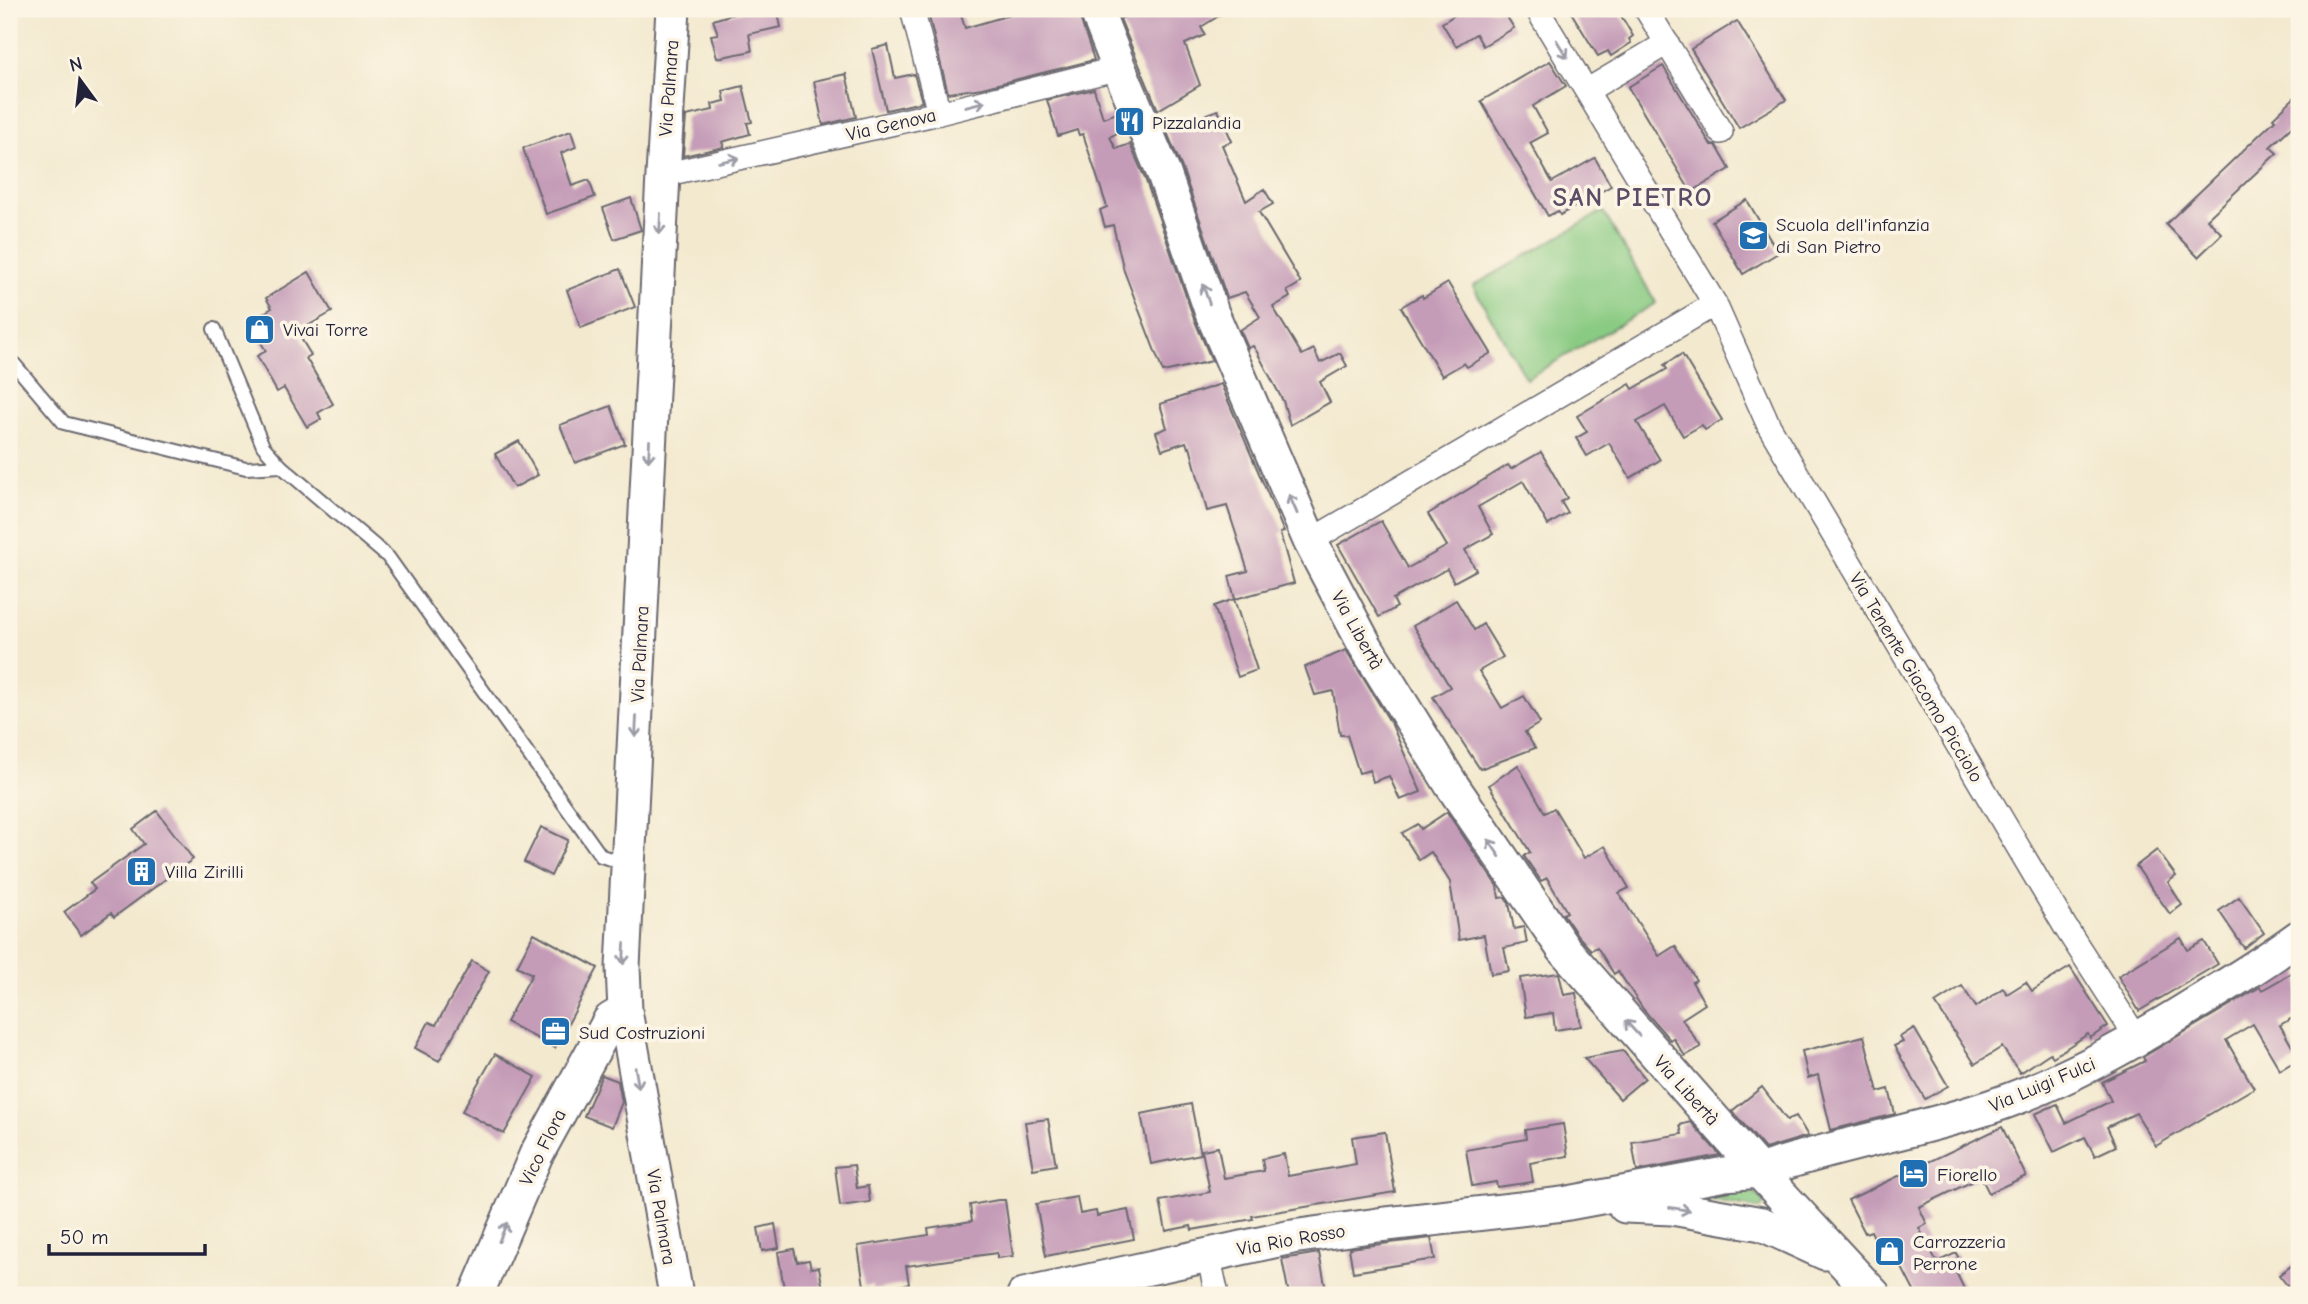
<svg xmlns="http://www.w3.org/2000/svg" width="2308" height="1304" font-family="'Comic Neue',sans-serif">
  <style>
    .green { fill: #8acb83; stroke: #56765f; stroke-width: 2 }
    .building { fill: #c59cb8 }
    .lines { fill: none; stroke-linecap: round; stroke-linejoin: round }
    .lane-casing { stroke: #6b686f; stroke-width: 16 }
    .street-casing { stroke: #6b686f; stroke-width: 26 }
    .secondary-casing { stroke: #6b686f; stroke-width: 37 }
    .lane { stroke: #fff; stroke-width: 12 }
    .street { stroke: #fff; stroke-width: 23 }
    .secondary { stroke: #fff; stroke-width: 33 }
    .oneway { stroke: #9c9ca7 }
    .labels { text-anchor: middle; stroke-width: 7; stroke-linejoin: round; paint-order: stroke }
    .street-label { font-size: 19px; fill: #22223b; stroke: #fcf5e5 }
    .poi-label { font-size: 19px; fill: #22223b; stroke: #fcf5e5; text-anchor: start }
    .district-label { font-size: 26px; font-weight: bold; letter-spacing: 2px; fill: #5b4d67; stroke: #fcf5e5 }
  </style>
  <rect width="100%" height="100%" fill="#fcf5e5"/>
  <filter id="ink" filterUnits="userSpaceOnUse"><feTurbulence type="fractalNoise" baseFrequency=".0143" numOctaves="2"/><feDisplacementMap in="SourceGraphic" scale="14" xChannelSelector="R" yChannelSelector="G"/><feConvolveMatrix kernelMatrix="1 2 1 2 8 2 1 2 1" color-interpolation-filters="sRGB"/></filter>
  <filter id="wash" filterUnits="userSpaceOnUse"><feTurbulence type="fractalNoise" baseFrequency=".00686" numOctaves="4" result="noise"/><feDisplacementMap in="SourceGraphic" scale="28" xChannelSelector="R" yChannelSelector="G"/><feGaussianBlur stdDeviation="1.57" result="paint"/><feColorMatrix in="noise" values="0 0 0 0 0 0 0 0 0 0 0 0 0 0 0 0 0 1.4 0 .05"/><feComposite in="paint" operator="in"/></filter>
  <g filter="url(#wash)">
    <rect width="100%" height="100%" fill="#f3e9cf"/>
    <g class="green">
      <polygon points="1603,211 1656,303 1526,379 1473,286"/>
      <polygon points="1727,1187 1751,1191 1763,1199 1764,1204 1760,1209 1679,1195"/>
    </g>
    <g id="blocks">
      <g class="building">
        <polygon points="743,9 777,9 781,27 749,34 752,51 717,58 711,35 718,34 713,20 743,11"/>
        <polygon points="927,9 959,9 965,28 1020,12 1019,9 1077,9 1094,60 982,88 948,93"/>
        <polygon points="1137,9 1230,9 1201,27 1205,35 1185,44 1200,85 1158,110 1120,19"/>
        <polygon points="1464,9 1502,9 1514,28 1483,46 1476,34 1456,46 1442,23"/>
        <polygon points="1569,9 1617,9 1633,36 1629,39 1631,43 1611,56 1608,51 1598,56"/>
        <polygon points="1737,21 1786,100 1739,128 1691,49"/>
        <polygon points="888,45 895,78 914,74 922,102 886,110 872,49"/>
        <polygon points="1550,61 1566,86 1533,106 1548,133 1530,143 1552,182 1595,158 1611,186 1560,215 1558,211 1548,216 1481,101"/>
        <polygon points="1663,66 1711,145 1716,145 1730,169 1691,192 1628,87"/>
        <polygon points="846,74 856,117 823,125 814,81"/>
        <polygon points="743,86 752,122 747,123 750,134 722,142 724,147 683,156 686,116 713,110 712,104 725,101 723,91"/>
        <polygon points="1094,89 1103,118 1117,113 1124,129 1110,137 1116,149 1130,144 1146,181 1194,319 1212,361 1163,372 1124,271 1113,225 1105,227 1100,210 1107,207 1083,134 1079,135 1077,130 1058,136 1047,100"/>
        <polygon points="2299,93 2299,120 2270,147 2277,153 2207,219 2222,234 2198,257 2166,224 2275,120 2273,118"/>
        <polygon points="1218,110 1232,141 1222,145 1246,201 1264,189 1273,204 1259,212 1301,283 1287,291 1290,297 1273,307 1302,355 1314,349 1320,363 1340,353 1347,366 1320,382 1330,402 1290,425 1283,401 1257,352 1253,346 1248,348 1240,330 1260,317 1245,292 1227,298 1182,168 1166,130"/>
        <polygon points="571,131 576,147 561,153 572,186 589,180 595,197 546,214 523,148"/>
        <polygon points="631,198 641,230 614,239 603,208"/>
        <polygon points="1747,200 1778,253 1743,274 1712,221"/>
        <polygon points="620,269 635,307 581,328 567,290"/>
        <polygon points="309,272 332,312 297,332 311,355 306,358 333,404 318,413 321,419 307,427 284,388 277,392 257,356 266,351 249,322 272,308 266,298"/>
        <polygon points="1448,283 1491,353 1467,367 1464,363 1442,376 1401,307 1422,295 1423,298"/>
        <polygon points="1682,354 1722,420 1705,430 1702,425 1683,436 1665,406 1637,422 1660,460 1630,478 1609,443 1587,456 1576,438 1587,432 1577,416 1630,384 1633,389 1667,369 1664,365"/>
        <polygon points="1221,384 1284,532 1280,533 1294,583 1235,599 1229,576 1248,571 1227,506 1207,511 1190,447 1188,448 1186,442 1162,450 1156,432 1167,428 1160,404"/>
        <polygon points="611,406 625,444 575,463 560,425"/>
        <polygon points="519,441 538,475 514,488 495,454"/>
        <polygon points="1541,452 1567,498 1561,502 1568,513 1548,525 1523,481 1478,507 1493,534 1465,550 1476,570 1454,582 1447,569 1393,599 1397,607 1379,617 1338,545 1381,521 1408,568 1447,546 1428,514 1508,465 1511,469"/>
        <polygon points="1234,599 1257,670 1238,677 1214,606"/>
        <polygon points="1456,600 1474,630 1483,624 1503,657 1479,671 1502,708 1524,696 1540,723 1525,732 1535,748 1480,769 1433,697 1450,687 1413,626"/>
        <polygon points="1346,650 1392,725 1421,792 1400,800 1389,776 1373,782 1370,770 1359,773 1347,735 1340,735 1333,691 1315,695 1305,667"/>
        <polygon points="1518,765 1545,813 1554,808 1584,858 1605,846 1629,888 1619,893 1659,956 1675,946 1696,980 1692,982 1705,1004 1682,1019 1701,1047 1685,1056 1673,1038 1670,1040 1643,1009 1618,971 1614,974 1597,947 1591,950 1578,936 1563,914 1567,912 1547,878 1541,881 1524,856 1530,852 1489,785"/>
        <polygon points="157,811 193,859 114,917 111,913 81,935 64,912 95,889 90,883 144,844 133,829"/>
        <polygon points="1447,812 1497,886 1499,898 1505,897 1509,903 1514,929 1524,927 1527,943 1504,948 1509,971 1491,974 1484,935 1459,940 1450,882 1431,852 1419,860 1402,833 1418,824 1421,829"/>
        <polygon points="541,827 568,840 551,876 524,862"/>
        <polygon points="2157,850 2176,876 2168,882 2182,905 2170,914 2136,866"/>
        <polygon points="2239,897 2264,933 2244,948 2219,911"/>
        <polygon points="534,933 598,968 555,1048 506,1022 532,974 517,966"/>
        <polygon points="2181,938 2188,950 2204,941 2218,964 2139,1011 2118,976"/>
        <polygon points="472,961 489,971 439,1061 415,1048 429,1022 436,1025"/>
        <polygon points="2070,967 2108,1026 2090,1038 2088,1034 2053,1057 2050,1053 2020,1073 2002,1047 1975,1064 1935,1003 1962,986 1976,1007 2003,988 2007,994 2026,982 2032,991"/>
        <polygon points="2299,969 2299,1014 2280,1025 2299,1059 2280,1070 2253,1024 2226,1040 2254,1088 2156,1146 2136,1113 2107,1127 2116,1146 2095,1156 2085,1137 2054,1152 2035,1114 2057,1104 2066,1123 2111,1101 2102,1082 2145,1061 2143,1057 2260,987 2262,990"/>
        <polygon points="1559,973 1564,995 1576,993 1581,1026 1555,1030 1553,1013 1526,1017 1520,978"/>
        <polygon points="1914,1028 1948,1086 1925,1099 1894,1046 1903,1042 1900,1037"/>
        <polygon points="1864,1036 1878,1092 1889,1089 1895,1114 1831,1130 1818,1075 1808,1078 1802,1051"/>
        <polygon points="1623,1051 1645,1078 1620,1099 1584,1058"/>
        <polygon points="495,1054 536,1077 504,1134 462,1111"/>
        <polygon points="602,1075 618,1081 622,1102 612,1127 584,1116"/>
        <polygon points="1762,1087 1787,1120 1796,1116 1808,1136 1765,1149 1732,1111"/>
        <polygon points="1191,1104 1201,1154 1151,1164 1141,1114"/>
        <polygon points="1048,1119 1056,1165 1033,1169 1025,1122"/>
        <polygon points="1691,1122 1720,1155 1637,1171 1632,1142 1682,1134 1680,1125"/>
        <polygon points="1563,1124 1568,1156 1530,1163 1533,1182 1497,1187 1496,1182 1472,1186 1466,1150 1526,1139 1525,1130"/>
        <polygon points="2002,1127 2026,1176 1989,1193 1981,1177 1919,1207 1927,1224 1919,1228 1937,1262 1956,1253 1964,1268 1956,1272 1967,1295 1916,1295 1897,1258 1891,1261 1884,1246 1879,1248 1871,1231 1865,1233 1848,1200"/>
        <polygon points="1385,1132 1395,1192 1252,1216 1253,1219 1192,1230 1191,1226 1166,1231 1160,1201 1210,1192 1202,1150 1218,1147 1224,1178 1264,1171 1262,1159 1284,1154 1288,1176 1356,1164 1352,1137"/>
        <polygon points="854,1165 857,1188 868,1186 870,1202 840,1206 835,1167"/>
        <polygon points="1077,1197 1080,1214 1096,1211 1097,1216 1128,1210 1134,1239 1046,1256 1036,1204"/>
        <polygon points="998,1200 1005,1200 1013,1256 997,1258 997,1253 906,1266 909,1284 873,1290 872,1285 864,1286 858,1246 929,1235 928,1228 972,1221 970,1205"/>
        <polygon points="775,1224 779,1248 762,1251 758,1228"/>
        <polygon points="1431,1238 1435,1259 1353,1272 1349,1248"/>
        <polygon points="794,1249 797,1262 809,1260 811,1268 819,1267 824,1295 785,1295 778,1252"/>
        <polygon points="1319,1253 1327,1295 1289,1295 1282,1259"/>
        <polygon points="2299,1260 2299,1295 2295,1295 2279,1275"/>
      </g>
    </g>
  </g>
  <g filter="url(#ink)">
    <use href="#blocks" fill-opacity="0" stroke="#6b686f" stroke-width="2"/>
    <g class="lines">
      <defs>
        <g id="lane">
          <polyline points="214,329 263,446 281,466 388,557 601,856 628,864"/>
          <polyline points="9,358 64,423 246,468 281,466"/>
        </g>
        <g id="street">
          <polyline points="912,9 939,113"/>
          <polyline points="1537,9 1715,304 1769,426 2066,928 2138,1040"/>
          <polyline points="1646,9 1721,132"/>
          <polyline points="1588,90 1667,43"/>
          <polyline points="663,175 939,113 1119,68"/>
          <polyline points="1310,541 1715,304"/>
          <polyline points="1208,1254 1217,1295"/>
        </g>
        <g id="secondary">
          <polyline points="673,9 663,175 623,967 625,1011 676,1295"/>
          <polyline points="1096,9 1119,68 1164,174 1212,313 1310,541 1365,645 1451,784 1563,948 1759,1171 1874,1295"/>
          <polyline points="1625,1206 1672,1208 1762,1224 1825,1253"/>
          <polyline points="476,1295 536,1155 610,1020 625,1011"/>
          <path d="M1024 1295 1292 1237 1378 1225 1563 1204 1725 1174 1759 1171C1829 1147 1903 1134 1974 1112 2054 1088 2126 1047 2197 1003 2232 982 2266 961 2299 937"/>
        </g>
      </defs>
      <use href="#lane" class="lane-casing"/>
      <use href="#street" class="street-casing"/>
      <use href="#secondary" class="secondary-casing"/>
      <use href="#lane" class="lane"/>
      <use href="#street" class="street"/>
      <use href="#secondary" class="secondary"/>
    </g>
    <defs><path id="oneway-shaft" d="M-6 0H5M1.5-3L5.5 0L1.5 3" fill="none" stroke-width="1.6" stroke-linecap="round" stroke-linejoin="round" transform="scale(1.75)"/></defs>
    <g class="oneway">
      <use href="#oneway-shaft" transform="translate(1562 49) rotate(58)"/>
      <use href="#oneway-shaft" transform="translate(975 104) rotate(-14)"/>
      <use href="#oneway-shaft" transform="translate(729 160) rotate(-13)"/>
      <use href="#oneway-shaft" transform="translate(660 224) rotate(93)"/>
      <use href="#oneway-shaft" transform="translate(1206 294) rotate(-109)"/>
      <use href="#oneway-shaft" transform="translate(649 451) rotate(93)"/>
      <use href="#oneway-shaft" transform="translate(1293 504) rotate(-113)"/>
      <use href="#oneway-shaft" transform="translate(636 727) rotate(93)"/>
      <use href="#oneway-shaft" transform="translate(1494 848) rotate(-124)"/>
      <use href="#oneway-shaft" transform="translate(624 954) rotate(93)"/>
      <use href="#oneway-shaft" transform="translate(1632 1028) rotate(-132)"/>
      <use href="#oneway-shaft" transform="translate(637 1078) rotate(80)"/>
      <use href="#oneway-shaft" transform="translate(1680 1209) rotate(9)"/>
      <use href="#oneway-shaft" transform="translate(503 1232) rotate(-67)"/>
    </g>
  </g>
  <defs>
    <symbol id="restaurant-square" viewBox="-11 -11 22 22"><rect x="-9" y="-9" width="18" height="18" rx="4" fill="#1f6fb2" stroke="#fcf5e5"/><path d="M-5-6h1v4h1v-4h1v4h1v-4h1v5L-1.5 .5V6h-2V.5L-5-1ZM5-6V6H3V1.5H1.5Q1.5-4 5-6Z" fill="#fff"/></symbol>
    <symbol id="school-square" viewBox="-11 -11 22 22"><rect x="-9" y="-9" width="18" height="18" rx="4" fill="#1f6fb2" stroke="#fcf5e5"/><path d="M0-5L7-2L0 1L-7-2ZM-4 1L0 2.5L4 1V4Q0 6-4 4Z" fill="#fff"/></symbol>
    <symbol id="shop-square" viewBox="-11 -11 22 22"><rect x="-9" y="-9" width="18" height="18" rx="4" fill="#1f6fb2" stroke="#fcf5e5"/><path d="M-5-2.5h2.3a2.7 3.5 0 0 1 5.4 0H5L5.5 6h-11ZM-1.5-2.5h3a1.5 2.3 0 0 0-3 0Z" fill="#fff"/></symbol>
    <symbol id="building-square" viewBox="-11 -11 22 22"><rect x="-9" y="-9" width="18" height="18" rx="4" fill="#1f6fb2" stroke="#fcf5e5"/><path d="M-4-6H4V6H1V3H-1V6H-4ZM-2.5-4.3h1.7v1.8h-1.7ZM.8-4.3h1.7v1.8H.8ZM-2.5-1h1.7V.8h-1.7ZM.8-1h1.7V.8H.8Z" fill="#fff"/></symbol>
    <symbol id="office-square" viewBox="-11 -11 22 22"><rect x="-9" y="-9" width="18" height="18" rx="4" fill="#1f6fb2" stroke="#fcf5e5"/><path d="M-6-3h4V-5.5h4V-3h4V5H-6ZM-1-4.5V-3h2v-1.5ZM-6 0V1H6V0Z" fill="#fff"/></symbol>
    <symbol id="hotel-square" viewBox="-11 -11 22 22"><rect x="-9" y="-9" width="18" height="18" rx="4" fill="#1f6fb2" stroke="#fcf5e5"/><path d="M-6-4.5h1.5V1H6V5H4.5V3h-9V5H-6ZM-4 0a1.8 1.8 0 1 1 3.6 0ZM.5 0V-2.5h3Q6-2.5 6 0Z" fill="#fff"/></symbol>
  </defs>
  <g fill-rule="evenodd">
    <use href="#restaurant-square" x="1112" y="104" width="35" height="35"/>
    <use href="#school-square" x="1736" y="218" width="35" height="35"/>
    <use href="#shop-square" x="242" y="312" width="35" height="35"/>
    <use href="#building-square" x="124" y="854" width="35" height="35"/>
    <use href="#office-square" x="538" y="1014" width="35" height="35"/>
    <use href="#hotel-square" x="1896" y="1156" width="35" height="35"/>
    <use href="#shop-square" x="1872" y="1234" width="35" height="35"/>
  </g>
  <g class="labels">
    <g class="street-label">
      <text transform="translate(668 88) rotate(-86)" y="7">Via Palmara</text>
      <text transform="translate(891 124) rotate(-13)" y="7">Via Genova</text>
      <text transform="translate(1358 630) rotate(61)" y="7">Via Libertà</text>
      <text transform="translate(639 654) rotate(-87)" y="7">Via Palmara</text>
      <text transform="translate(1917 677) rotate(59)" y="7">Via Tenente Giacomo Picciolo</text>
      <text transform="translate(2042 1084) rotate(-23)" y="7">Via Luigi Fulci</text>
      <text transform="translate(1687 1090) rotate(48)" y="7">Via Libertà</text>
      <text transform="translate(542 1147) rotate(-64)" y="7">Vico Flora</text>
      <text transform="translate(662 1217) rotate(80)" y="7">Via Palmara</text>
      <text transform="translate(1291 1239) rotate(-10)" y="7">Via Rio Rosso</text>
    </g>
    <g class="poi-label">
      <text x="1152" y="129">Pizzalandia</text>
      <text x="1776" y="231">Scuola dell'infanzia<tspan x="1776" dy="22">di San Pietro</tspan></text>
      <text x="283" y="336">Vivai Torre</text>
      <text x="165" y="878">Villa Zirilli</text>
      <text x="579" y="1039">Sud Costruzioni</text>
      <text x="1937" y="1181">Fiorello</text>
      <text x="1913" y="1248">Carrozzeria<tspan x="1913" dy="22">Perrone</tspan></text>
    </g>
    <g class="district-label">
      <text x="1633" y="206">SAN PIETRO</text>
    </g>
  </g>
  <rect width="2308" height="1304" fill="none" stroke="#fcf5e5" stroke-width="35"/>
  <g transform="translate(80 80) rotate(345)" stroke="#fcf5e5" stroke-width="5" paint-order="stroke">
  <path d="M0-5L12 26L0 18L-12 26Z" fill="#22223b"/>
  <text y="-10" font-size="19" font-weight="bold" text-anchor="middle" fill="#22223b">N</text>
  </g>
  <path d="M49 1244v10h156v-10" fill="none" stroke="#22223b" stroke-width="3.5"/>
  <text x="60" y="1244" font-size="21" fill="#22223b" stroke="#fcf5e5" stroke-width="5" paint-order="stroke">50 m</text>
</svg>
